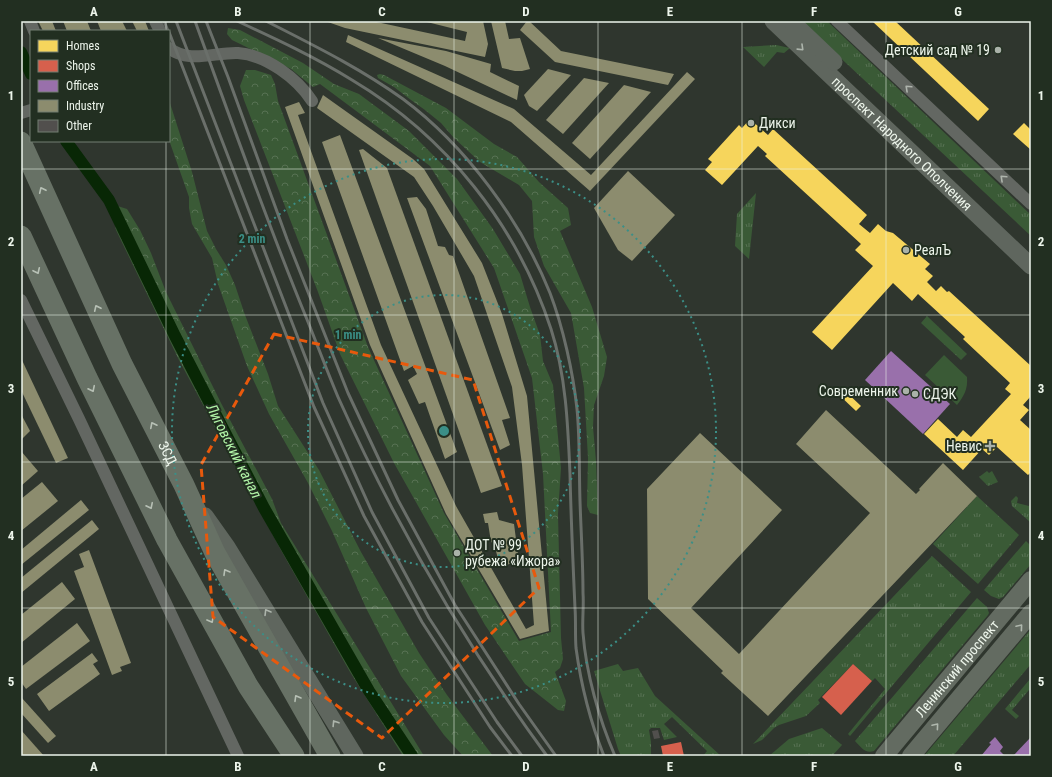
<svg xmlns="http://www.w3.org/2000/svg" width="1052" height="777" font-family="'Roboto Condensed',sans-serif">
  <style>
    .grass { fill: url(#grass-tufts) }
    .forest { fill: url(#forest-crowns) }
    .park { fill: #3a5a36 }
    .homes { fill: #f6d55c }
    .shops { fill: #d6604d }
    .offices { fill: #9970ab }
    .industry { fill: #8c8c6e }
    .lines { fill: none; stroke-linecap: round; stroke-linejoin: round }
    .canal { stroke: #082705; stroke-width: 12 }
    .building { fill: #514f4d }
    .street { stroke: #636762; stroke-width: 12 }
    .secondary { stroke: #5f665e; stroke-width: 17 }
    .primary { stroke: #636b61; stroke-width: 18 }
    .highway { stroke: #677165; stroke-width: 21 }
    .rail { stroke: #6a6f6a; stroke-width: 3 }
    .oneway { stroke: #adb5ac }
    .oneway2 { stroke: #afb5ad }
    .oneway3 { stroke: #b7c0b5 }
    .oneway4 { stroke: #afb7ad }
    .marked { fill: none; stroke: #e8590c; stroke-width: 3; stroke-dasharray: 8 5; stroke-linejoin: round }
    .grid { fill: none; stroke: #edf5eb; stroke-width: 1; stroke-opacity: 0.55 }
    .ring { fill: none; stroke: #3b8f87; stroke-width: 2; stroke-dasharray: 2 4 }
    .poi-dot { fill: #aab2a9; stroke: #222f21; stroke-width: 1.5 }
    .labels { text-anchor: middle; stroke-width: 4; stroke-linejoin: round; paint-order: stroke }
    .poi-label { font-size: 14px; fill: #edf5eb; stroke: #222f21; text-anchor: start }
    .street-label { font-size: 14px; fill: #edf5eb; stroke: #222f21 }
    .water-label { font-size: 15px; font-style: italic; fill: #b2f5a8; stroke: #222f21 }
    .centre { fill: #3b8f87; stroke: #222f21; stroke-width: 2 }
    .ring-label { font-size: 12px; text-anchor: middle; font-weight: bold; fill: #3b8f87; stroke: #222f21; stroke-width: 4; stroke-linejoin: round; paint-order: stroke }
    .neatline { fill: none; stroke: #edf5eb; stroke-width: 1.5 }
    .grid-label { font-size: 13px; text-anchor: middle; font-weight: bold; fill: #edf5eb }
  </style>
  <defs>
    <pattern id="grass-tufts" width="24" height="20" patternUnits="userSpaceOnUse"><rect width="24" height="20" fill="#3a5a36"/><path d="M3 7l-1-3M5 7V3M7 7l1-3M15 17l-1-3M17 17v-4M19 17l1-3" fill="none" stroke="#577253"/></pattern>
    <pattern id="forest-crowns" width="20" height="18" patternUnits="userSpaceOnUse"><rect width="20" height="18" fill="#3a5a36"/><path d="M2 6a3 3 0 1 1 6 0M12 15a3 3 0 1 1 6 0" fill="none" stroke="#577253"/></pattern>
  </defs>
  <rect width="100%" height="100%" fill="#2f362e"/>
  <g class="grass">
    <polygon points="801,21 827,21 1031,215 1031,236"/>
    <polygon points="776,45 790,48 784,53 777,52 764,67 743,47"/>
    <polygon points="756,193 749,259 735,246 737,214"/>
    <polygon points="927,316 967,354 961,360 921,323"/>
    <polygon points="987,471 989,473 992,471 998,482 988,486 979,477"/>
    <polygon points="977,496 1019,535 978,584 933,544"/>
    <polygon points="1016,496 1018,498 1017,503 1029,506 1031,499 1031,520 1030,522 1012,506 1011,501"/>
    <polygon points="1026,541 1031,546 1031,564 1003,597 999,599 991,596 984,590"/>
    <polygon points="932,556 971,592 850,736 848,734 885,689 875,678 872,681 853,664 818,700 820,703 806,716 779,725 774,728 762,740 753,744"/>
    <path d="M977 598 987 607 989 613 988 615 874 751C865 754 861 747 855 741Z"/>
    <polygon points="1031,629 1031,664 953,756 924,756"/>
    <polygon points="618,664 623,671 638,668 655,696 721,756 703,756 707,751 672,717 664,724 677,737 664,740 660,728 651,728 649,730 651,742 651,756 621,756 618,749 594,671"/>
    <polygon points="1030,679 1031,691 1029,690 1012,710 1019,716 1016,719 1005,709"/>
    <polygon points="822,728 842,745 832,756 769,756 789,739"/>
  </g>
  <g class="forest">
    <polygon points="228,28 240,30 303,63 334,84 359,94 409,131 457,179 493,229 520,274 530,307 540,335 543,361 553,385 561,468 558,514 561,638 563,659 560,668 555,672 566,701 564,711 558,710 525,684 485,625 394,463 340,354 318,292 244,100 240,86 246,70 255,70 271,75 275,84 278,101 368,347 444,513 519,641 551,632 543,474 532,378 494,268 430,166 320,84 313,87 291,69 232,40 227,34"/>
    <polygon points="380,74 384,75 446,108 494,144 517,157 539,182 568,208 571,225 560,231 592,307 607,357 604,376 594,405 593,427 596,461 598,515 590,513 587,506 588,458 584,388 571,313 544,266 534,237 532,201 519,185 480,162 454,138 441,123 425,110 411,100 394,87 378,78 377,75"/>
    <polygon points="169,100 192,172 207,231 216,249 226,265 235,285 245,315 268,374 278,406 319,470 361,552 419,653 447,695 493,756 463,756 444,735 401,676 366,608 332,531 308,483 269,414 247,366 218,284 212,258 192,224 189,208 189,197 169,140"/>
    <polygon points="111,204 127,209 140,230 151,253 166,292 221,403 272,499 281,523 424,756 403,756 350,672 282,552 179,360 116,230"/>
  </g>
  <path class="park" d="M944 355 967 377C968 389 964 396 957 405L925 375Z"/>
  <g class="homes">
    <polygon points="872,21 895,21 989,109 978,121"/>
    <polygon points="750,119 768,135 773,129 867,215 859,224 870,233 878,224 886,231 893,233 930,264 925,269 933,276 927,282 936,291 941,286 947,292 949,291 1031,366 1031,396 1023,405 1029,410 1020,420 1031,430 1031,472 1028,475 997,447 989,455 982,449 963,470 924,434 938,419 957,437 963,430 971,437 1011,394 1005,389 1010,383 963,339 965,337 918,294 912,301 893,283 832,350 812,332 873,266 855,250 861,244 765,156 767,154 758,146 722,185 705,170 712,162 708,159 739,125 742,128"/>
    <polygon points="1024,123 1031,130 1031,150 1013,134"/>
    <polygon points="843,389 861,406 856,411 838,394"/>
  </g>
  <g class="shops">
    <polygon points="853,664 872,681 841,715 822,697"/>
    <polygon points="681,742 684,756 663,756 661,746"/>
  </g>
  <g class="offices">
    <polygon points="891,351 950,404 923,434 865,380"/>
    <polygon points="995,737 1003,747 1000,751 1005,756 981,756 991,744 989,743"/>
    <polygon points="1031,737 1031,756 1013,756"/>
  </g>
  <g class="industry">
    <polygon points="38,21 52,21 56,31 43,31"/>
    <polygon points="63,21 87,21 91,31 67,31"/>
    <polygon points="97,21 122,21 127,31 101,31"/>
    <polygon points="132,21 145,21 149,31 137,31"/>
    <polygon points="325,21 372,21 465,41 467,32 423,21 483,21 488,44 485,57 345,28"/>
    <polygon points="491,21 505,21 509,39 520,38 530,69 522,71 515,71 502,68"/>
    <polygon points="527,21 529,21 561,51 674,74 668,85 555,62 520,30"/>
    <polygon points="348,35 514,109 591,175 687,72 695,79 590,191 511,122 346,42"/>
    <polygon points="378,38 446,51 491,64 490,72 519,86 517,100 445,66"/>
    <polygon points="548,69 571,75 537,111 529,106 524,95"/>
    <polygon points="584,78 609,83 563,134 546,120"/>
    <polygon points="624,85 651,92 590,159 572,143"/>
    <polygon points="323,95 413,159 424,169 482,263 502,314 527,396 549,631 520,639 446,514 370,345 285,107 299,102 305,113 298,115 381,345 456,506 526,629 534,625 522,465 512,387 474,276 433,206 414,177 317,108"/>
    <polygon points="340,135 457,452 445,459 425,402 419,404 408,380 417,374 413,366 404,371 322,142"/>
    <polygon points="363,149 387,168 502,486 481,493 359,150"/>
    <polygon points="628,171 675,215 632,261 618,250 594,208"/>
    <polygon points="417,197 426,209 438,246 445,247 449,255 453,256 510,418 502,420 510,445 500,450 407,198"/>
    <polygon points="21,358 68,458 56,463 21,390"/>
    <polygon points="826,410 916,494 920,490 919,489 943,463 977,496 768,716 721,673 723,671 648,599 647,489 700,433 782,510 691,608 739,654 870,513 796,444"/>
    <polygon points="21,414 30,431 21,440"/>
    <polygon points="21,451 38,471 21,486"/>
    <polygon points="42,482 58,501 21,531 21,499"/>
    <polygon points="81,500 89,510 21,565 21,550"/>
    <polygon points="497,512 499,520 514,524 519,562 500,566 494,544 491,542 488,523 485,523 483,514"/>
    <polygon points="92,520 99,529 21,593 21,578"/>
    <polygon points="89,550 131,663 120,667 122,671 112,675 74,571 84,567 79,554"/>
    <polygon points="62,582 75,599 21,643 21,615"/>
    <polygon points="77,623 90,641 26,689 21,682 21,667"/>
    <polygon points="92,653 98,661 93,664 100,674 49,711 37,694"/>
    <polygon points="21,697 56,736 48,743 21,713"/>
    <polygon points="21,730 44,756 21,755"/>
  </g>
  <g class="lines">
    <g class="canal">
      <polyline points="21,52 31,74"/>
      <polyline points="66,141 109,200 175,336 264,508 369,691 412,756"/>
    </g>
  </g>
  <polygon class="building" points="658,730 660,738 654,739 652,731"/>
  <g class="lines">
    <g class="street">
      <polyline points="30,21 34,31"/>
      <polyline points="155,21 160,31"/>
      <polyline points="837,21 1031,204"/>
      <path d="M169 48C189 64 215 52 238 53 266 55 297 78 312 101"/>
      <polyline points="21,113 31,110"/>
      <polyline points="21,300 79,419 238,756"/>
    </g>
    <g class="secondary">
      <path id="s1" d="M773 21 1031 266"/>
      <polyline points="791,21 834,62"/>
      <polyline points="205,516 227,547 355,756"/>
    </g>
    <g class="primary">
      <path id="s2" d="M884 756 1031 580"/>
      <polyline points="911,756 1031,613"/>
    </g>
    <g class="highway">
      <path id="s3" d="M21 142 122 364 184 485 215 553 330 756"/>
      <polyline points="21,236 87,378 167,540 248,686 294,756"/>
    </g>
    <g class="rail">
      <polyline points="164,21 168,31"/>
      <polyline points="176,21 323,403 372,512 429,618 497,722 522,756"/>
      <path d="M195 21C231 120 266 220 306 317 317 344 327 371 338 397 395 524 465 644 547 756"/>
      <polyline points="206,21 228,77 287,239 348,393 398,500 455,605 519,704 556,756"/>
      <path d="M237 21C276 39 315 57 352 80 446 136 517 225 551 329 566 375 568 426 570 474 571 519 573 564 575 608 576 621 575 635 576 648 581 685 590 721 604 756"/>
      <path d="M266 21C313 45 360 68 403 99 466 146 521 221 550 293 563 327 573 372 577 409 580 439 579 471 580 501 581 532 583 563 583 593 584 606 582 620 583 633 586 673 599 719 615 756"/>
      <polyline points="169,32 314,407 364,516 422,622 490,727 512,756"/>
    </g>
  </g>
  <defs><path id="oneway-chevron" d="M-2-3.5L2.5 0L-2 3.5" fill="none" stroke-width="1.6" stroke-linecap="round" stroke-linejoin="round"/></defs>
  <g class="oneway">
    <use href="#oneway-chevron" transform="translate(801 48) rotate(44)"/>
    <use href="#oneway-chevron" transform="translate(267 612) rotate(-121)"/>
    <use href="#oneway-chevron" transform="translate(335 723) rotate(-122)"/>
  </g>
  <g class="oneway2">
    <use href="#oneway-chevron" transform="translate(908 88) rotate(-137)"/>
    <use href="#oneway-chevron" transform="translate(1003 178) rotate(-137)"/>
  </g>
  <g class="oneway3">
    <use href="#oneway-chevron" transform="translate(42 190) rotate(-115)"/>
    <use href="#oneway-chevron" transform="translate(37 271) rotate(65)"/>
    <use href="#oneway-chevron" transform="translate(97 308) rotate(-115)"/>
    <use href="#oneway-chevron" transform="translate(92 389) rotate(64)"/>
    <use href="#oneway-chevron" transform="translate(153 425) rotate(-117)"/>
    <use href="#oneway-chevron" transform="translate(150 506) rotate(64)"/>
    <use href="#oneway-chevron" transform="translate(226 572) rotate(-120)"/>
    <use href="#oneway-chevron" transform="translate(211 620) rotate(61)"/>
    <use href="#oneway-chevron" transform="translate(297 698) rotate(-120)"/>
  </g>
  <g class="oneway4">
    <use href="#oneway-chevron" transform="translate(1020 627) rotate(-50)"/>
    <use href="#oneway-chevron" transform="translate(936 726) rotate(-50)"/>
  </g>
  <path class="marked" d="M274 334 473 380 539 588 382 738 213 617 201 465Z"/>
  <path class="grid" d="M166 21V31M310 21V756M454 21V756M598 21V756M742 21V756M886 21V756M166 141V756M21 169H1031M21 315H1031M21 462H1031M21 608H1031"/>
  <g class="ring">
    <circle cx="444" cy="431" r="136"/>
    <circle cx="444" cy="431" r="272"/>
  </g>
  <g class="poi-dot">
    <circle cx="998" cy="50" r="4"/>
    <circle cx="751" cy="123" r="4"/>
    <circle cx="906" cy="250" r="4"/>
    <circle cx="906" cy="391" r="4"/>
    <circle cx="915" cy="394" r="4"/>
    <path d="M988 440h4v4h4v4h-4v4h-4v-4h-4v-4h4z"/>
    <circle cx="457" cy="553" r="4"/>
  </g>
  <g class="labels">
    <g class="poi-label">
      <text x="990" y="55" text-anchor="end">Детский сад № 19</text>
      <text x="759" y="128">Дикси</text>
      <text x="914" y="255">РеалЪ</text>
      <text x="898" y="396" text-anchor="end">Современник</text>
      <text x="923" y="399">СДЭК</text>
      <text x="982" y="451" text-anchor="end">Невис</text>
      <text x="465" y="550">ДОТ № 99<tspan x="465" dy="16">рубежа «Ижора»</tspan></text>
    </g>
    <g class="street-label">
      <text dy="5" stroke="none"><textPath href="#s1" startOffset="178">проспект Народного Ополчения</textPath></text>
      <text dy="5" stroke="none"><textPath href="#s3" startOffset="344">ЗСД</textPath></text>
      <text dy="5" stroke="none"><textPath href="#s2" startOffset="114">Ленинский проспект</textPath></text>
    </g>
    <g class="water-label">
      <text transform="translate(234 451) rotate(63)" y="5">Лиговский канал</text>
    </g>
  </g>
  <circle cx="444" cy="431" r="6" class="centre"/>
  <g class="ring-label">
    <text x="252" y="243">2 min</text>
    <text x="348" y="339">1 min</text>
  </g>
  <rect width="1052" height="777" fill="none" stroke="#222f21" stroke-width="44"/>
  <rect x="30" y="30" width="140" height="112" fill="#222f21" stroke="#737e72"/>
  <rect x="38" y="40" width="20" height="12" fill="#f6d55c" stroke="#737e72"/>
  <text x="66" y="50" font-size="12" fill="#edf5eb">Homes</text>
  <rect x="38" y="60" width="20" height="12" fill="#d6604d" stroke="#737e72"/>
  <text x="66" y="70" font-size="12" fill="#edf5eb">Shops</text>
  <rect x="38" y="80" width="20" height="12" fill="#9970ab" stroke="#737e72"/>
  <text x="66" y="90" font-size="12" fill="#edf5eb">Offices</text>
  <rect x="38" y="100" width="20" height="12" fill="#8c8c6e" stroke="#737e72"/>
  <text x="66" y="110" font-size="12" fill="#edf5eb">Industry</text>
  <rect x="38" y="120" width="20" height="12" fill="#514f4d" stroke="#737e72"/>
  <text x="66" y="130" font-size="12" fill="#edf5eb">Other</text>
  <rect x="22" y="22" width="1008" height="733" class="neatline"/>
  <g class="grid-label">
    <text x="94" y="16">A</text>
    <text x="238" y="16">B</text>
    <text x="382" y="16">C</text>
    <text x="526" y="16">D</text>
    <text x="670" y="16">E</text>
    <text x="814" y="16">F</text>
    <text x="958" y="16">G</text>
    <text x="11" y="100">1</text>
    <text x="1041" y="100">1</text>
    <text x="11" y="246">2</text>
    <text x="1041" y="246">2</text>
    <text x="11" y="393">3</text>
    <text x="1041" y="393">3</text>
    <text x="11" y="540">4</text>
    <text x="1041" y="540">4</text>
    <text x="11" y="686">5</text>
    <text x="1041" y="686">5</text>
    <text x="94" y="771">A</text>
    <text x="238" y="771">B</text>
    <text x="382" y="771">C</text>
    <text x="526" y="771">D</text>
    <text x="670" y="771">E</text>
    <text x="814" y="771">F</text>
    <text x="958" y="771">G</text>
  </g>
</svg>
